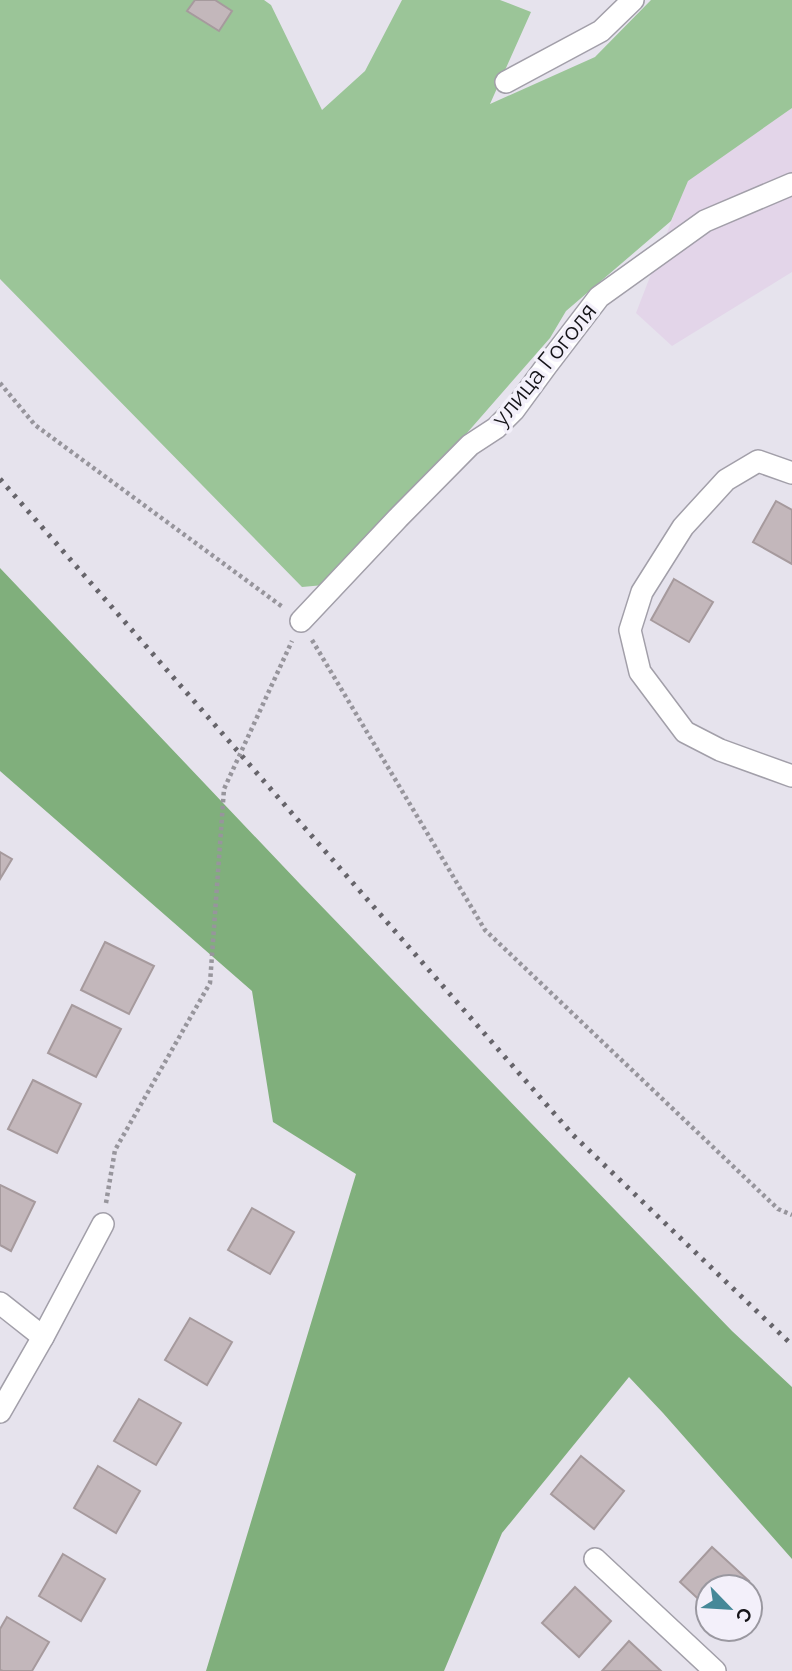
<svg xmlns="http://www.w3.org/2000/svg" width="792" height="1671" font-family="Raleway,sans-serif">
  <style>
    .industrial { fill: #e3d5e9 }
    .green { fill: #9bc598 }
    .forest { fill: #80af7c }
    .building { fill: #c3b7bb; stroke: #a69a9d; stroke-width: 2 }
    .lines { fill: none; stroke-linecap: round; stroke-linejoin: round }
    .minor-casing { stroke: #a29fa9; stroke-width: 24 }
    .path { stroke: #97959c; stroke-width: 4.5; stroke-dasharray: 3.5 3.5; stroke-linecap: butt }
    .minor { stroke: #fff; stroke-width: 21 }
    .rail { stroke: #66646a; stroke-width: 5; stroke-dasharray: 3.5 7; stroke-linecap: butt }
    .labels { text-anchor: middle; stroke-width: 7; stroke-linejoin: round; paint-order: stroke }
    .street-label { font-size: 24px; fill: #151418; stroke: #f3f0fa }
  </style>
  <rect width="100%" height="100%" fill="#e6e3ed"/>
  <polygon class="industrial" points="792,108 792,272 672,346 636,313 687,181"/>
  <polygon class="green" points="0,0 264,0 271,5 322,110 365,71 402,0 500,0 531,12 490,104 595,57 651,0 792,0 792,108 688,181 671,221 566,311 550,338 335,584 302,587 0,279"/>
  <polygon class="forest" points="0,568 300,884 732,1331 792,1387 792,1559 663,1413 629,1377 502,1533 444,1671 206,1671 356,1174 273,1122 252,991 0,771"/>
  <g class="building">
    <polygon points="195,0 215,0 232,11 219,31 187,11"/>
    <polygon points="776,501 792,510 792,564 753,542"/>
    <polygon points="674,579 713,602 689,642 651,620"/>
    <polygon points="0,852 12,859 0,879"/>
    <polygon points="105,942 154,966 129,1014 81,990"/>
    <polygon points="72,1005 121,1029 96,1077 48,1053"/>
    <polygon points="33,1080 81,1104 57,1153 8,1129"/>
    <polygon points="0,1185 35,1202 11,1251 0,1245"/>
    <polygon points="252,1208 294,1232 270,1274 228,1250"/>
    <polygon points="190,1318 232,1342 207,1385 165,1360"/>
    <polygon points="139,1399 181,1423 156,1465 114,1441"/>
    <polygon points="581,1456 624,1491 594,1529 551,1494"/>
    <polygon points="98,1466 140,1491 116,1533 74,1508"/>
    <polygon points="712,1547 749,1581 743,1587 708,1587 708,1608 680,1582"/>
    <polygon points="63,1554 105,1579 81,1621 39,1596"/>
    <polygon points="575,1587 611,1621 579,1657 542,1623"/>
    <polygon points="7,1617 49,1642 32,1671 3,1671 0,1670 0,1629"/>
    <polygon points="629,1641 661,1671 602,1671"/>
  </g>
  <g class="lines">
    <defs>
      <g id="minor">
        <polyline points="506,82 601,31 633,0"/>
        <polyline points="792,473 758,461 726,480 683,527 642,592 630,630 640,672 685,732 720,750 792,776"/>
        <polyline points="301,621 398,518 470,445 496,428 514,410 547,365 599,297 705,221 792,184"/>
        <polyline points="0,1303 43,1337"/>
        <polyline points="0,1412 43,1337 103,1224"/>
        <polyline points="595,1559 715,1671"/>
      </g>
    </defs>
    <use href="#minor" class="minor-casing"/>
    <g class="path">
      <polyline points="0,383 35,425 284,608"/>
      <polyline points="312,640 485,930 778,1209 792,1215"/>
      <polyline points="106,1203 115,1150 210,983 224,789 292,641"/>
    </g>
    <use href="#minor" class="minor"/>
    <polyline class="rail" points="0,479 573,1135 792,1345"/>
  </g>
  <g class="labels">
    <g class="street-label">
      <text transform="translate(544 365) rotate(-51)" y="8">улица Гоголя</text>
    </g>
  </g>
  <g transform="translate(729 1608) rotate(115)"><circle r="33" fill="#f3f0fa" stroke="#9a98a0" stroke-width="2"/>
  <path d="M0-5L12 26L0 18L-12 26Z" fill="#458898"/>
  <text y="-10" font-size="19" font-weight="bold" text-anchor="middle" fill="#151418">С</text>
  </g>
</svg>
